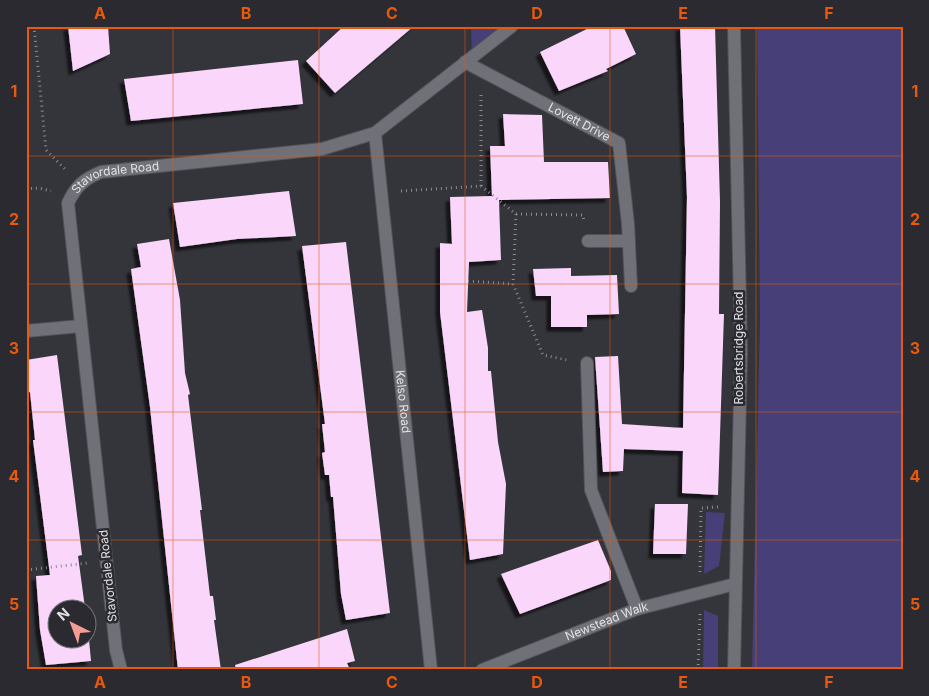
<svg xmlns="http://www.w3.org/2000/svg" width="929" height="696" font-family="Inter,sans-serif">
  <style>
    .green { fill: #473f77 }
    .building { fill: #fad6fa; filter: url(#shadow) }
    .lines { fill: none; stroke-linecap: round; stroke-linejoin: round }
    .minor-casing { stroke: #535258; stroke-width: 14 }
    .path { stroke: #8b8b90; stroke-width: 3; stroke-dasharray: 1 4; stroke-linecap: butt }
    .minor { stroke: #707078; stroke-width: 12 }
    .grid { fill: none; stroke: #e8590c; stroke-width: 1; stroke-opacity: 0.55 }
    .labels { text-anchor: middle; stroke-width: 5; stroke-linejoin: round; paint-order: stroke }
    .street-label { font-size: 12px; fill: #e0e0e4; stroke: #2a2a30 }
    .neatline { fill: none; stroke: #e8590c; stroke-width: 2 }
    .grid-label { font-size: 16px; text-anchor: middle; font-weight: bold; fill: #e8590c }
  </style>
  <defs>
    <filter id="shadow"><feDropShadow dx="-4.5" dy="4.5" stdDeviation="1" flood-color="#0009"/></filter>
  </defs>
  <rect width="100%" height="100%" fill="#34343b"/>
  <g class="green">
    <polygon points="471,26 501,26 472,56"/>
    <polygon points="757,26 903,26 903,670 752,670 760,320"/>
    <polygon points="706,512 725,513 719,566 704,574"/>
    <polygon points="704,610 718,616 718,670 703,670"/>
  </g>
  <g class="building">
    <polygon points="68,26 108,26 110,54 73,71"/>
    <polygon points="344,26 414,26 335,93 306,61"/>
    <polygon points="593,26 623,26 636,54 606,69 608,71 559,91 540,52"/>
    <polygon points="680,26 715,26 720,202 719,314 724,314 718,495 682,493 683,451 624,449 623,471 603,472 595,357 618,356 622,424 683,428 687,197"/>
    <polygon points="298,60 303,104 131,121 124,79"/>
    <polygon points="503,114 542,115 544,162 608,162 610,198 499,200 501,260 469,262 467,312 482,310 488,348 488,371 491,371 498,442 506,484 503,554 470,560 440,312 440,243 452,244 450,197 492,196 490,146 505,146"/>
    <polygon points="289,191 296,236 237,239 180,247 173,203"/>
    <polygon points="169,239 180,300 185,373 190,394 188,395 202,510 200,510 210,596 213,596 216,620 214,620 221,670 178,670 150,407 131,269 141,267 137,244"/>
    <polygon points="346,242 390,613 346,620 341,594 333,497 331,497 329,475 325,475 322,453 325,452 322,424 325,424 302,246"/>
    <polygon points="571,268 571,276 617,275 619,314 587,315 587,327 551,327 551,296 536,296 533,269"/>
    <polygon points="57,355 82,555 78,556 85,608 58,608 58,638 88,638 88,629 91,661 46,665 40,630 36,576 50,575 33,440 35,440 30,392 26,393 26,360"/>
    <polygon points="655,504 688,504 686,554 653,554"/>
    <polygon points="598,540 611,571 611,580 520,614 501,574"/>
    <polygon points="347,629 355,661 347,663 350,670 236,670 235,665"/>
  </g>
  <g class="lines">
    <defs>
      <g id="minor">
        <path id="s1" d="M465 62 619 143 628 224 631 286"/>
        <path id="s2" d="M375 133 431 670"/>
        <polyline points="588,241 629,241"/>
        <polyline points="26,331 81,326"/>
        <polyline points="587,363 591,490 637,609"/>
        <path id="s3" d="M121 670 116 650 68 203C76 186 84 179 101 172L322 149 375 133 512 26"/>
        <path id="s4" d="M482 670 637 609 735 584"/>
        <polyline points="734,670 741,351 734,26"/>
      </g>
    </defs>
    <use href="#minor" class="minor-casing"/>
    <g class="path">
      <polyline points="34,26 46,150 66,170"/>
      <polyline points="481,186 481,94"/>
      <polyline points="26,189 39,188 51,191"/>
      <polyline points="401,191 481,186 516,214 583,215 584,221"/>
      <polyline points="516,214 513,284 543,355 567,360"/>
      <polyline points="468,281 513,284"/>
      <polyline points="26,570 88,563"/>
      <polyline points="700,572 701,508 718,507"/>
      <polyline points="698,670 700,613"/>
    </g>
    <use href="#minor" class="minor"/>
  </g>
  <path class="grid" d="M173 26V670M319 26V670M465 26V670M610 26V670M756 26V670M26 156H903M26 284H903M26 412H903M26 540H903"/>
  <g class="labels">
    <g class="street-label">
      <text dy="4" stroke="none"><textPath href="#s1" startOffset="129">Lovett Drive</textPath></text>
      <text dy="4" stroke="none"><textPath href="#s3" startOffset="529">Stavordale Road</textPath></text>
      <text transform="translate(739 348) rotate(-90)" y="4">Robertsbridge Road</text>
      <text dy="4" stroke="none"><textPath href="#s2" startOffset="270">Kelso Road</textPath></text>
      <text transform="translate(108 576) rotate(-96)" y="4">Stavordale Road</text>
      <text dy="4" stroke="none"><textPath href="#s4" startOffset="134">Newstead Walk</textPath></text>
    </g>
  </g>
  <rect width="929" height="696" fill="none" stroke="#2a2a30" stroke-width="55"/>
  <g transform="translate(72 624) rotate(318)"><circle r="24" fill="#2a2a30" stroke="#737378"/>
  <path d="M0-4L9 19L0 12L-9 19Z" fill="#f59c93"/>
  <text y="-8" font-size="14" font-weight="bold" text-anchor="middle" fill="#e0e0e4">N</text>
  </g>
  <rect x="28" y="28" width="874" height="640" class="neatline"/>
  <g class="grid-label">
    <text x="100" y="19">A</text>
    <text x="246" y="19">B</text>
    <text x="392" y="19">C</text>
    <text x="537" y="19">D</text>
    <text x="683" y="19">E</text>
    <text x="829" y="19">F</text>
    <text x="14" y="97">1</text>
    <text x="915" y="97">1</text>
    <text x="14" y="225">2</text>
    <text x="915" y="225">2</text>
    <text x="14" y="354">3</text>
    <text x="915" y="354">3</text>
    <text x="14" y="482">4</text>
    <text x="915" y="482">4</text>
    <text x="14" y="610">5</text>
    <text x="915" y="610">5</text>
    <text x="100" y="688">A</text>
    <text x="246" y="688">B</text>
    <text x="392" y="688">C</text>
    <text x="537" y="688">D</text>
    <text x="683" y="688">E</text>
    <text x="829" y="688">F</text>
  </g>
</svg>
